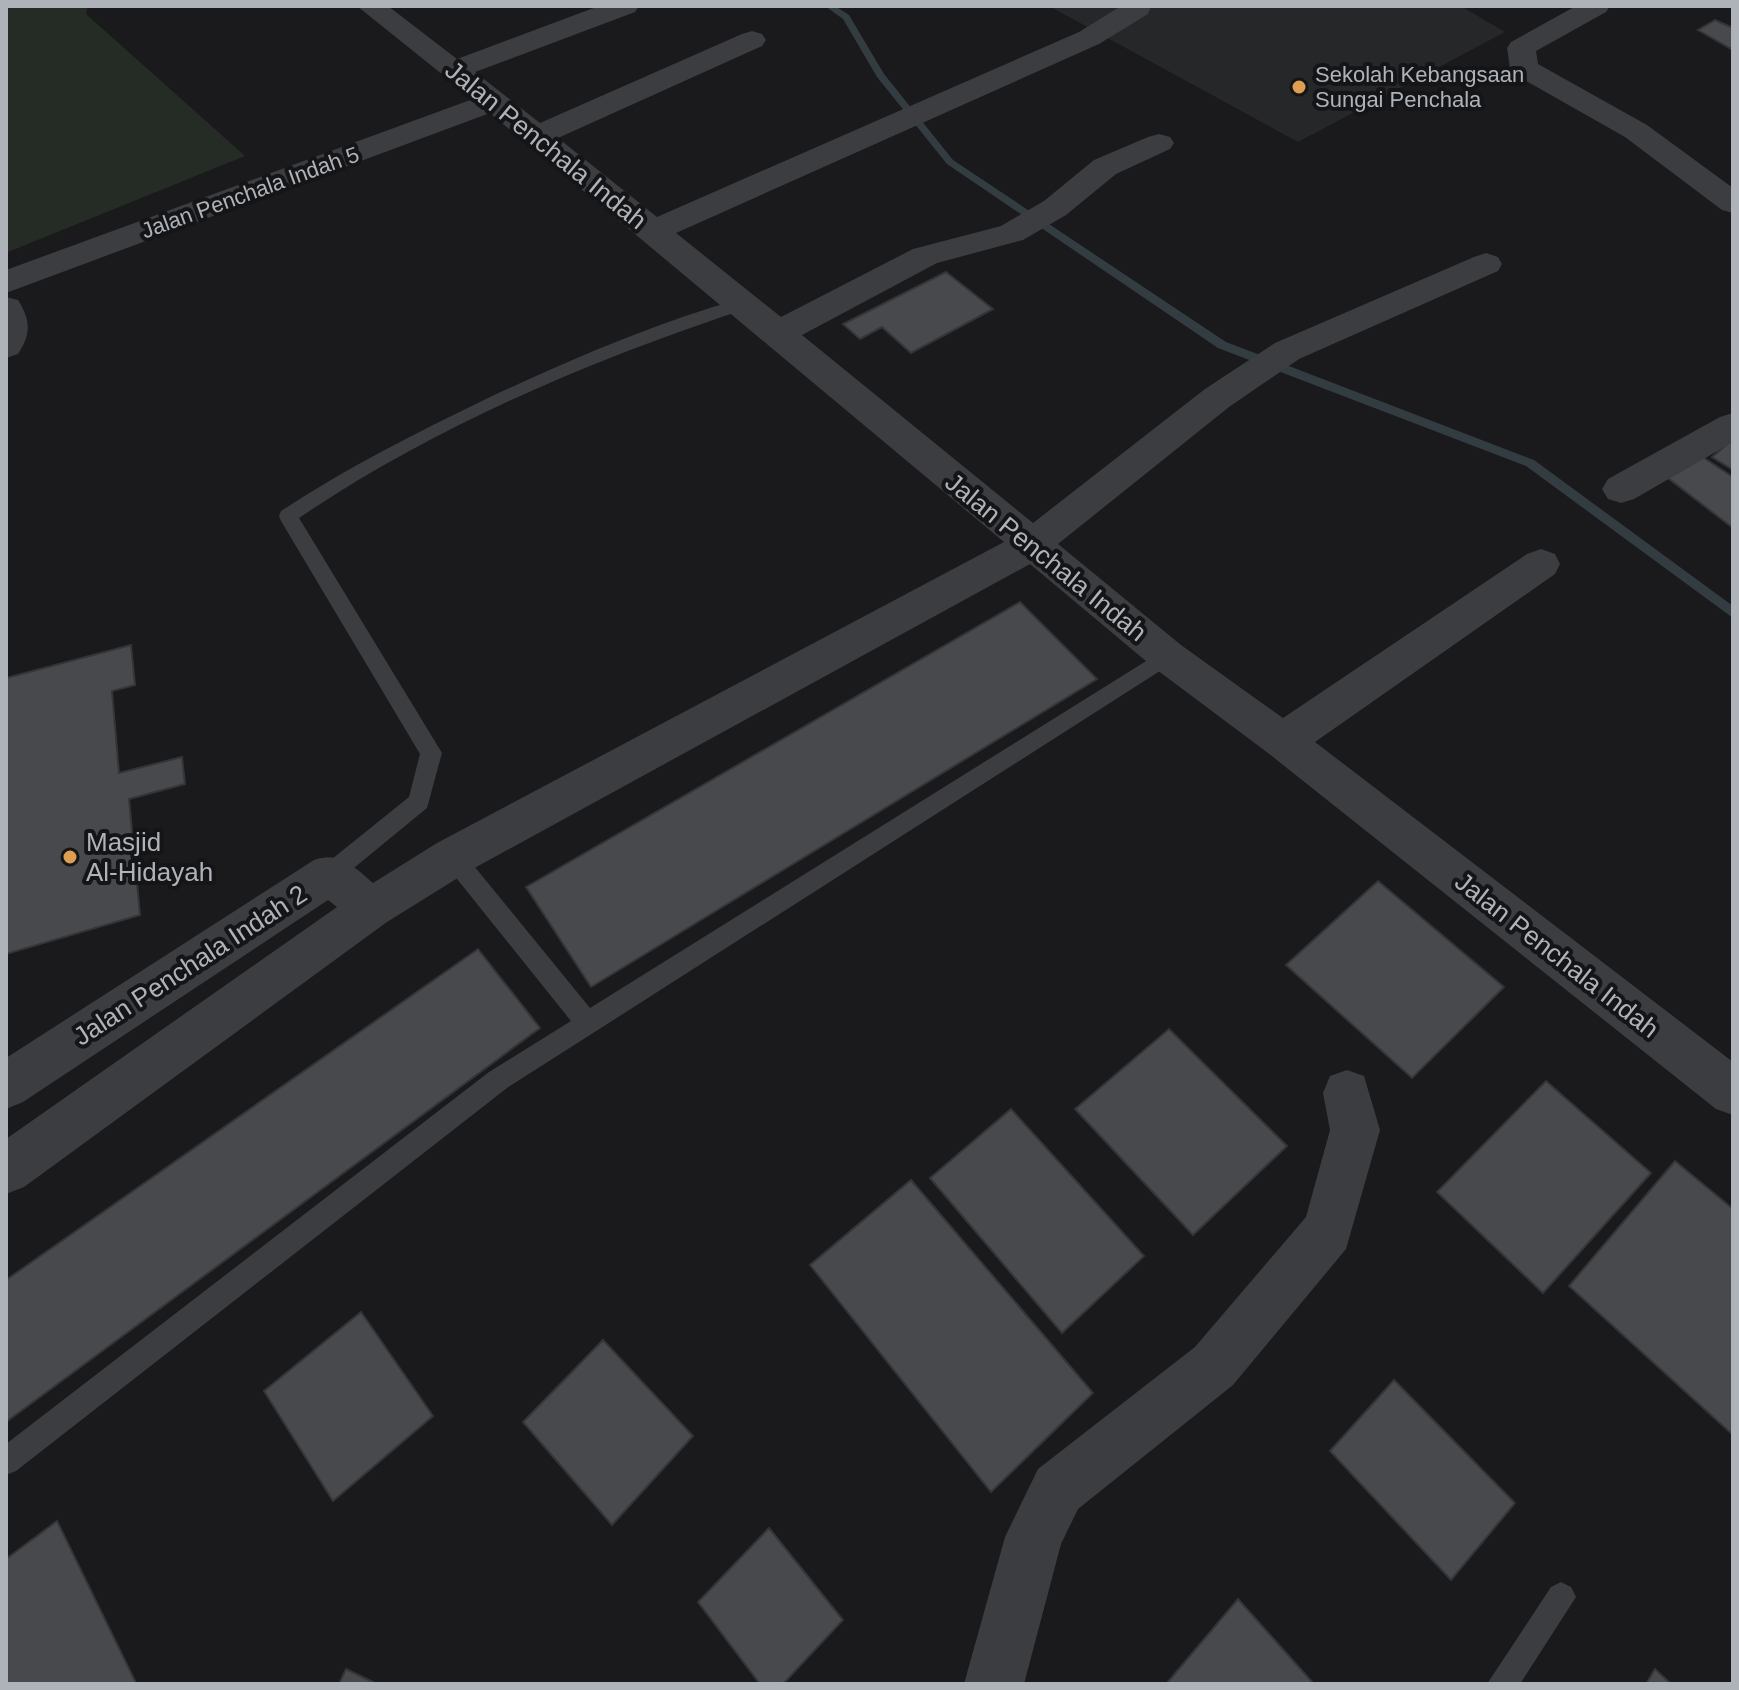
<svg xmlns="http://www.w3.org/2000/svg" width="1739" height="1690" font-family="Helvetica,sans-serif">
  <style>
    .built { fill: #262729 }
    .green { fill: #242c25 }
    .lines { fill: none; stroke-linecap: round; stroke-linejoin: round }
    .stream { fill: #333c41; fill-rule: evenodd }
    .building { fill: #47494c; stroke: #343538; stroke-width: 2 }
    .lane { fill: #3c3d41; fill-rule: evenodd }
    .street { fill: #3c3d41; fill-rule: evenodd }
    .poi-dot { fill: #de9d50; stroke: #151517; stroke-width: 3 }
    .labels { text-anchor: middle; stroke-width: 8; stroke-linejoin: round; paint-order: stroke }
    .far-poi-label { font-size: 22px; fill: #aeb3ba; stroke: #151517; text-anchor: start }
    .far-street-label { font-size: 22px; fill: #aeb3ba; stroke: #151517 }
    .street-label { font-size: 26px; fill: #aeb3ba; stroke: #151517 }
    .poi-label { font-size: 26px; fill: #aeb3ba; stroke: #151517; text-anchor: start }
  </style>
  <rect width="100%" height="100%" fill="#1a1a1c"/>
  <polygon class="built" points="1049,6 1461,6 1505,32 1298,142"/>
  <polygon class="green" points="6,6 88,6 86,14 245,156 8,252"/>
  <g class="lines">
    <polygon class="stream" points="825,6 835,6 849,15 884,74 953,160 1226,342 1534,460 1733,606 1733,618 1526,466 1218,348 947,164 877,77 843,19"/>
  </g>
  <g class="building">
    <polygon points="1715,20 1733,28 1733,50 1698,30"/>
    <polygon points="946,272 993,309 911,353 882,327 860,339 843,324"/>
    <polygon points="1733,439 1733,470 1712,457"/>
    <polygon points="1698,454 1733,477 1733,528 1664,475"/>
    <polygon points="1020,602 1097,679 591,987 526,887"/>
    <polygon points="131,645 135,685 112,691 119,773 182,757 185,784 129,799 140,915 6,954 6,678"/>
    <polygon points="1378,881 1504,987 1412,1078 1286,965"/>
    <polygon points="478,949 540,1028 6,1422 6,1280"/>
    <polygon points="1169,1029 1287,1146 1193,1235 1075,1109"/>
    <polygon points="1546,1081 1651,1173 1543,1293 1437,1192"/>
    <polygon points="1011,1109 1144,1256 1062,1333 930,1178"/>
    <polygon points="1675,1161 1733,1209 1733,1435 1569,1286"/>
    <polygon points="911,1180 1093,1393 991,1492 810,1265"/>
    <polygon points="361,1312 433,1416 333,1501 264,1391"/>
    <polygon points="603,1340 693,1436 612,1525 523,1422"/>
    <polygon points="1394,1380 1515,1503 1451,1580 1330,1451"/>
    <polygon points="57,1521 136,1683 135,1684 6,1684 6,1559"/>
    <polygon points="769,1528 843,1620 783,1684 760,1684 698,1602"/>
    <polygon points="1238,1599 1314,1684 1166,1684"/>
    <polygon points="346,1669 377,1684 339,1684"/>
    <polygon points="1655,1669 1671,1684 1646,1684"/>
  </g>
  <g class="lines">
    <g class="lane">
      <path d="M743 298 749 300 751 304 749 308C593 359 435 426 299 518L442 753 427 808 338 881 330 884 322 881 319 874 322 867 409 797 420 754 281 521 279 516 281 511C346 468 416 433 486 399 569 360 655 323 743 298Z"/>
      <polygon points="1167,648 1174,650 1177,656 1174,662 507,1088 16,1471 6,1475 6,1444 489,1072 571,1021 445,864 442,857 445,850 453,847 461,850 590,1008"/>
      <polygon points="1561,1582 1571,1587 1576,1597 1520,1684 1487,1684 1551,1587"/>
    </g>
    <g class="street">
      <path d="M357 6H388L457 59 599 6H639L635 12 475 72 540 123 742 34 752 31 762 34 766 40 762 46 558 138 657 217 1079 32 1121 6H1151L1148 14 1099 44 676 233 781 317 913 249 1001 226 1044 201 1094 160 1148 137 1159 134 1170 137 1174 143 1170 149 1116 174 1066 215 1023 240 937 263 802 335 1033 523 1205 389 1275 343 1474 257 1486 253 1498 257 1502 264 1498 271 1299 359 1229 407 1058 544 1181 645 1283 718 1527 554 1541 549 1555 554 1560 564 1555 574 1315 742 1733 1062V1115L1716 1109 1268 753 1153 667 1030 564 469 871 387 922 24 1187 6 1194V1139L337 907 328 900 23 1102 6 1109V1058L314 860C340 851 353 866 373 883L437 843 1004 542 490 113 6 293V270L473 99Z"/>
      <polygon points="1576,6 1610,6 1606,12 1536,51 1538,64 1647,125 1733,188 1733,213 1722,210 1625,137 1514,74 1510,68 1507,48 1511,42"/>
      <path d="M6 297 18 300C31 321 31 334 18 354L6 358Z"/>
      <polygon points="1733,413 1733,442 1634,499 1621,503 1608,499 1602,489 1608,479 1720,417"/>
      <polygon points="1347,1070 1364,1076 1380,1130 1346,1249 1233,1385 1078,1509 1061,1544 1024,1684 964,1684 1005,1537 1038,1469 1195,1347 1306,1217 1330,1130 1323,1093 1330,1076"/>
    </g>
  </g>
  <g class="poi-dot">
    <circle cx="1299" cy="87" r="8"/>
    <circle cx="70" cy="857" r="8"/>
  </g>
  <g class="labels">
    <g class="far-poi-label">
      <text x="1315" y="82">Sekolah Kebangsaan<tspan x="1315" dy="25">Sungai Penchala</tspan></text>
    </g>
    <g class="far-street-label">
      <text transform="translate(250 192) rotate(-20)" y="8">Jalan Penchala Indah 5</text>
    </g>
    <g class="street-label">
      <text transform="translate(546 145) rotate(39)" y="9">Jalan Penchala Indah</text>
      <text transform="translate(1046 557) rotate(39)" y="9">Jalan Penchala Indah</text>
      <text transform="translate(1557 955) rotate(38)" y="9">Jalan Penchala Indah</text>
      <text transform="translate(190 965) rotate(-33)" y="9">Jalan Penchala Indah 2</text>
    </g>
    <g class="poi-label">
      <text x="86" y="851">Masjid<tspan x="86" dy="30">Al-Hidayah</tspan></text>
    </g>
  </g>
  <rect width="1739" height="1690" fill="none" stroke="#aeb3ba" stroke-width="16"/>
</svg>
